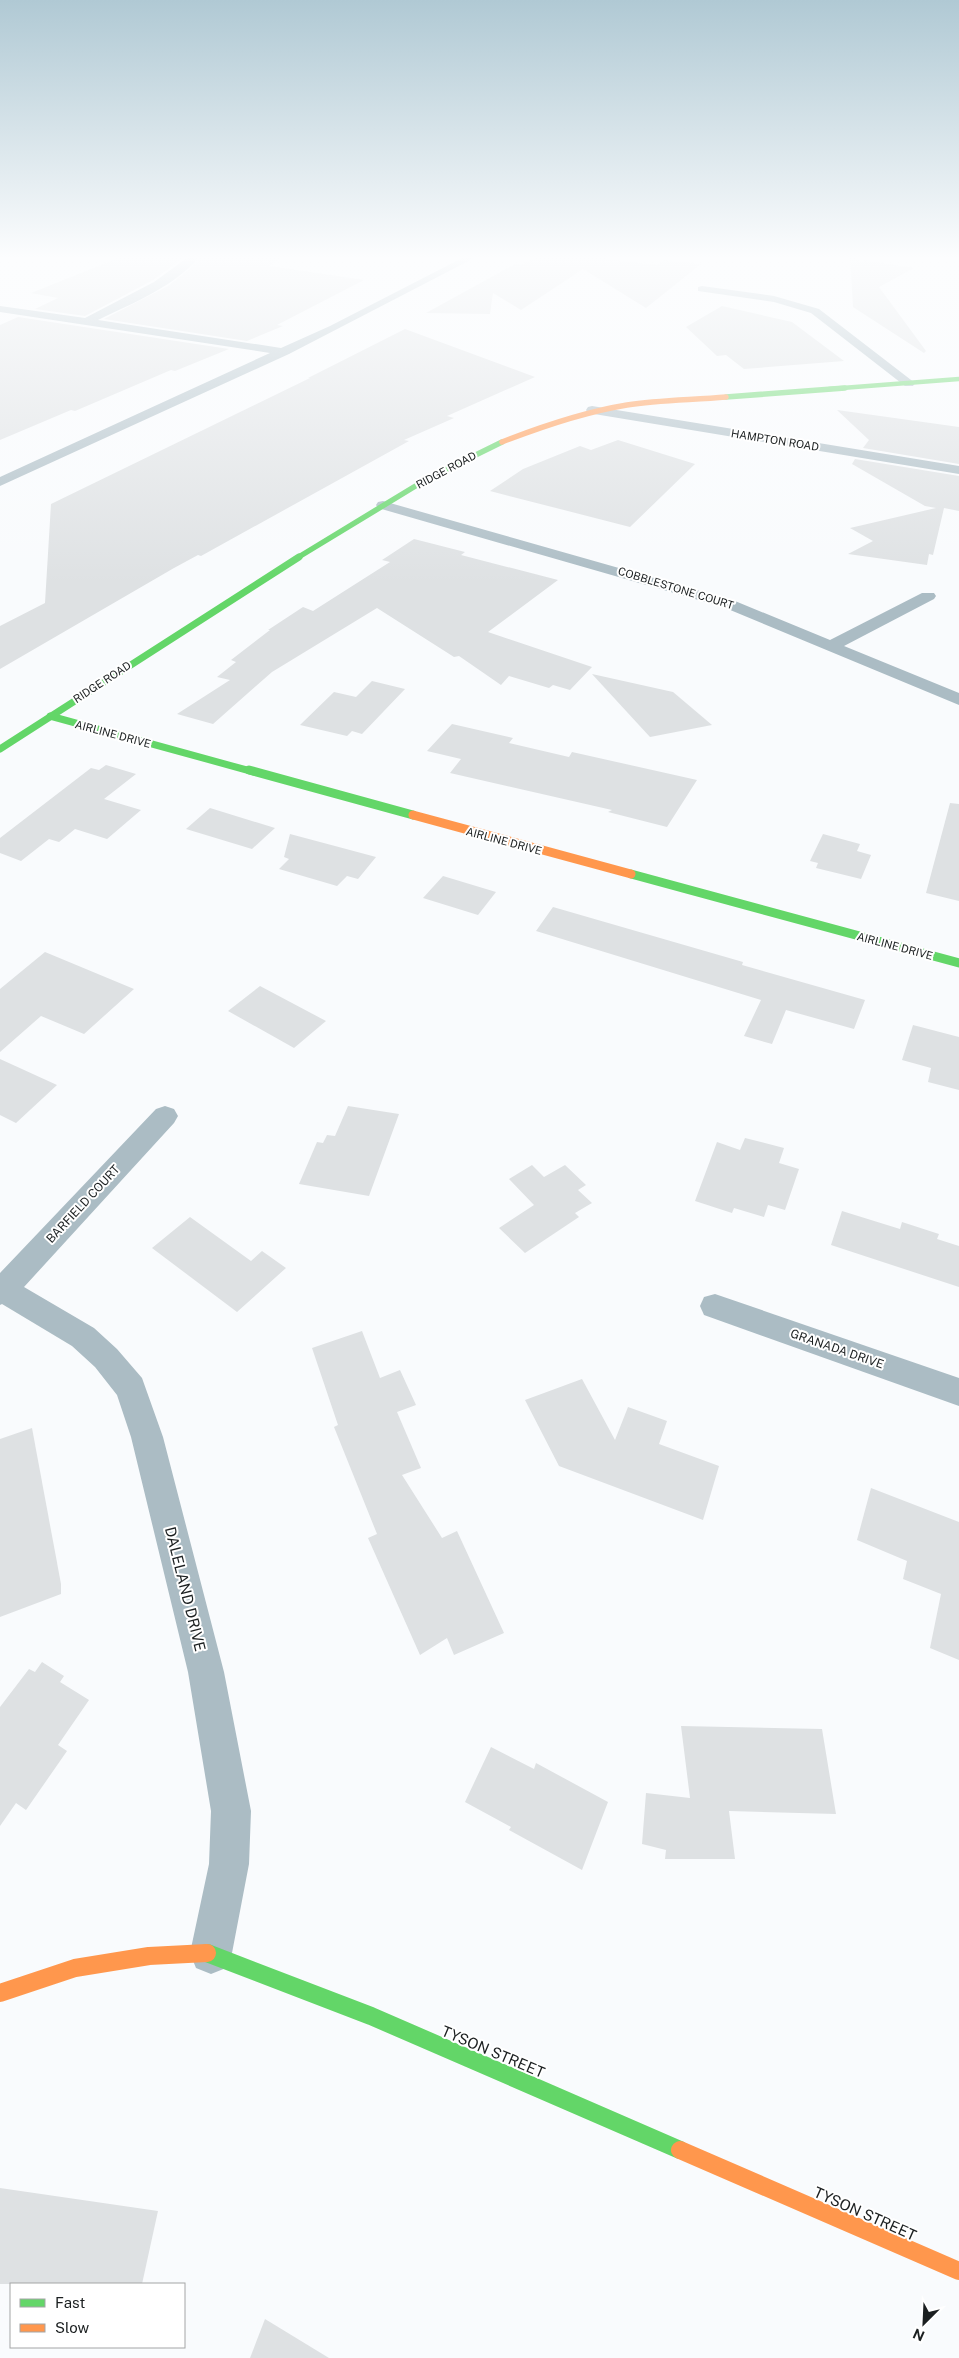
<svg xmlns="http://www.w3.org/2000/svg" width="959" height="2358" font-family="'Public Sans',sans-serif">
  <style>
    .building { fill: #dee1e3 }
    .lines { fill: none; stroke-linecap: round; stroke-linejoin: round }
    .street { fill: #abbcc4; fill-rule: evenodd }
    .fast-far4 { stroke: #63d668; stroke-width: 4.5 }
    .fast-far3 { stroke: #63d668; stroke-width: 5.5 }
    .fast-far2 { stroke: #63d668; stroke-width: 7 }
    .fast-far1 { stroke: #63d668; stroke-width: 9 }
    .fast { stroke: #63d668; stroke-width: 18 }
    .slow-far2 { stroke: #ff974d; stroke-width: 5.5 }
    .slow-far1 { stroke: #ff974d; stroke-width: 9 }
    .slow { stroke: #ff974d; stroke-width: 18 }
    .labels { text-anchor: middle; stroke-width: 4; stroke-linejoin: round; paint-order: stroke }
    .far-street-label { font-size: 11px; fill: #1b1f20; stroke: #fff }
    .street-label { font-size: 12px; fill: #1b1f20; stroke: #fff }
    .near-street-label { font-size: 15px; fill: #1b1f20; stroke: #fff }
  </style>
  <rect width="100%" height="100%" fill="#f9fbfd"/>
  <g class="building">
    <polygon points="126,255 188,255 153,280 85,316 35,309 58,298 31,293"/>
    <polygon points="203,255 286,255 270,266 364,280 277,325 283,326 247,341 104,319 168,286 192,267"/>
    <polygon points="540,255 605,255 600,258 657,265 664,260 701,264 646,308 583,269 521,310 493,293 490,314 426,313 515,264 522,265"/>
    <polygon points="850,255 855,255 860,262 864,260 914,268 879,287 926,351 924,353 853,307"/>
    <polygon points="722,306 792,322 844,361 744,369 726,355 717,356 686,327"/>
    <polygon points="18,317 229,349 175,371 171,370 75,411 71,410 0,440 0,325"/>
    <polygon points="405,329 535,377 447,416 454,418 404,440 409,441 201,556 198,555 174,568 0,669 0,626 45,603 51,504 310,378 308,378"/>
    <polygon points="837,410 959,427 959,464 863,448 869,440"/>
    <polygon points="618,440 695,464 630,527 490,491 523,469 580,446 591,450"/>
    <polygon points="855,459 959,476 959,511 944,508 933,555 929,554 927,565 848,554 873,541 850,528 936,508 925,506 852,464"/>
    <polygon points="414,539 465,552 461,555 558,580 488,632 592,667 570,690 553,685 549,688 509,676 501,685 459,656 454,657 377,608 272,672 213,724 177,714 230,680 217,677 236,662 231,660 270,630 268,630 303,607 313,611 390,562 382,560"/>
    <polygon points="592,674 673,692 712,725 650,737"/>
    <polygon points="372,681 405,689 362,734 352,731 347,736 300,725 334,692 356,697"/>
    <polygon points="452,724 513,738 509,743 569,757 572,752 697,780 667,827 608,812 612,810 450,773 461,759 427,751"/>
    <polygon points="106,765 136,774 104,799 141,810 107,839 75,829 59,842 49,839 21,861 0,853 0,838 91,768 99,770"/>
    <polygon points="950,803 959,804 959,901 926,893"/>
    <polygon points="210,808 275,828 252,849 186,829"/>
    <polygon points="290,834 335,846 376,857 358,879 347,876 337,886 279,869 289,859 284,857"/>
    <polygon points="823,834 860,844 857,851 871,855 861,879 816,868 818,863 810,861"/>
    <polygon points="443,876 496,892 478,915 423,898"/>
    <polygon points="553,907 743,962 742,965 865,1000 854,1029 786,1010 772,1044 744,1036 761,1000 536,931"/>
    <polygon points="45,952 134,989 84,1034 41,1016 0,1052 0,989"/>
    <polygon points="260,986 326,1021 294,1048 228,1011"/>
    <polygon points="913,1025 959,1037 959,1090 928,1082 931,1068 902,1060"/>
    <polygon points="0,1059 57,1085 16,1123 0,1115"/>
    <polygon points="348,1106 399,1114 369,1196 299,1184 317,1142 323,1143 327,1135 335,1136"/>
    <polygon points="745,1138 784,1148 779,1163 799,1169 785,1210 768,1205 764,1217 734,1208 732,1213 695,1201 717,1142 740,1150"/>
    <polygon points="532,1165 544,1177 565,1165 586,1185 578,1190 592,1203 575,1213 579,1217 525,1253 499,1228 534,1205 509,1179"/>
    <polygon points="842,1211 900,1229 902,1222 939,1234 937,1239 959,1246 959,1287 831,1245"/>
    <polygon points="190,1217 251,1261 262,1251 286,1268 237,1312 152,1248"/>
    <polygon points="362,1331 380,1378 400,1370 416,1405 397,1412 421,1468 402,1475 442,1538 457,1531 504,1633 454,1655 447,1638 420,1655 368,1538 377,1534 334,1427 338,1425 312,1348"/>
    <polygon points="582,1379 615,1440 628,1407 667,1421 659,1444 719,1466 703,1520 559,1466 525,1400"/>
    <polygon points="32,1428 61,1584 61,1594 0,1617 0,1439"/>
    <polygon points="871,1488 959,1522 959,1660 930,1648 941,1594 903,1579 907,1561 857,1540"/>
    <polygon points="42,1662 64,1676 60,1682 89,1700 58,1745 67,1751 26,1810 16,1803 0,1826 0,1707 29,1669 35,1672"/>
    <polygon points="681,1726 822,1729 836,1814 729,1811 735,1859 665,1859 666,1850 642,1844 646,1793 690,1798"/>
    <polygon points="491,1747 534,1769 536,1763 608,1802 582,1870 509,1830 511,1827 465,1802"/>
    <polygon points="0,2188 158,2211 142,2284 0,2284"/>
    <polygon points="265,2319 329,2358 250,2358"/>
  </g>
  <g class="lines">
    <g class="street">
      <path d="M191 255H201C176 286 133 303 98 320L281 348 330 326 468 255H480L289 354 0 486V477L270 353 0 312V306L85 318 154 282Z"/>
      <polygon points="702,286 774,296 819,309 915,383 913,386 905,386 811,313 774,302 698,291 698,287"/>
      <polygon points="592,406 959,466 959,474 588,413 586,410 588,407"/>
      <polygon points="383,501 735,601 830,640 922,593 934,593 936,596 934,599 844,646 959,693 959,705 723,607 378,508 376,505 378,502"/>
      <polygon points="165,1106 174,1109 178,1116 174,1123 24,1287 94,1328 117,1349 142,1378 163,1437 224,1672 251,1811 249,1864 232,1953 226,1968 211,1974 196,1968 190,1953 209,1864 211,1811 188,1672 131,1437 117,1395 95,1367 72,1346 2,1304 0,1305 0,1273 156,1109"/>
      <polygon points="715,1294 959,1378 959,1406 704,1315 700,1306 704,1297"/>
    </g>
    <polyline class="fast-far4" points="829,389 959,379"/>
    <g class="fast-far3">
      <polyline points="726,397 845,388"/>
      <polyline points="297,558 427,479 502,442"/>
    </g>
    <g class="fast-far2">
      <polyline points="50,716 254,772"/>
      <polyline points="0,749 299,557"/>
    </g>
    <g class="fast-far1">
      <polyline points="249,770 413,815"/>
      <polyline points="631,874 959,963"/>
    </g>
    <polyline class="fast" points="207,1953 371,2016 680,2150"/>
    <path class="slow-far2" d="M502 442C543 426 584 412 627 405 659 400 693 400 726 397"/>
    <polyline class="slow-far1" points="413,815 631,874"/>
    <g class="slow">
      <polyline points="0,1993 75,1968 149,1956 207,1953"/>
      <polyline points="680,2150 959,2271"/>
    </g>
  </g>
  <linearGradient id="sky" x2="0" y2="1"><stop stop-color="#b0c9d4"/><stop offset="0.44" stop-color="#fcfdfe"/><stop offset="1" stop-color="#fcfdfe" stop-opacity="0"/></linearGradient>
  <rect width="959" height="585" fill="url(#sky)"/>
  <g class="labels">
    <g class="far-street-label">
      <text transform="translate(775 440) rotate(9)" y="4">HAMPTON ROAD</text>
      <text transform="translate(446 470) rotate(-28)" y="4">RIDGE ROAD</text>
      <text transform="translate(676 588) rotate(17)" y="4">COBBLESTONE COURT</text>
      <text transform="translate(102 682) rotate(-33)" y="4">RIDGE ROAD</text>
      <text transform="translate(113 734) rotate(15)" y="4">AIRLINE DRIVE</text>
      <text transform="translate(504 841) rotate(15)" y="4">AIRLINE DRIVE</text>
      <text transform="translate(895 946) rotate(15)" y="4">AIRLINE DRIVE</text>
    </g>
    <g class="street-label">
      <text transform="translate(83 1204) rotate(-47)" y="4">BARFIELD COURT</text>
      <text transform="translate(837 1349) rotate(19)" y="4">GRANADA DRIVE</text>
    </g>
    <g class="near-street-label">
      <text transform="translate(185 1589) rotate(76)" y="5">DALELAND DRIVE</text>
      <text transform="translate(493 2052) rotate(23)" y="5">TYSON STREET</text>
      <text transform="translate(865 2214) rotate(24)" y="5">TYSON STREET</text>
    </g>
  </g>
  <rect x="10" y="2283" width="175" height="65" fill="#ffffff" stroke="#a4a5a6"/>
  <rect x="20" y="2299" width="25" height="8" fill="#63d668" stroke="#a4a5a6"/>
  <text x="55" y="2308" font-size="15" fill="#1b1f20">Fast</text>
  <rect x="20" y="2324" width="25" height="8" fill="#ff974d" stroke="#a4a5a6"/>
  <text x="55" y="2333" font-size="15" fill="#1b1f20">Slow</text>
  <g transform="translate(924 2323) rotate(204)" stroke="#ffffff" stroke-width="4" paint-order="stroke">
  <path d="M0-4L9 19L0 12L-9 19Z" fill="#1b1f20"/>
  <text y="-8" font-size="14" font-weight="bold" text-anchor="middle" fill="#1b1f20">N</text>
  </g>
</svg>
